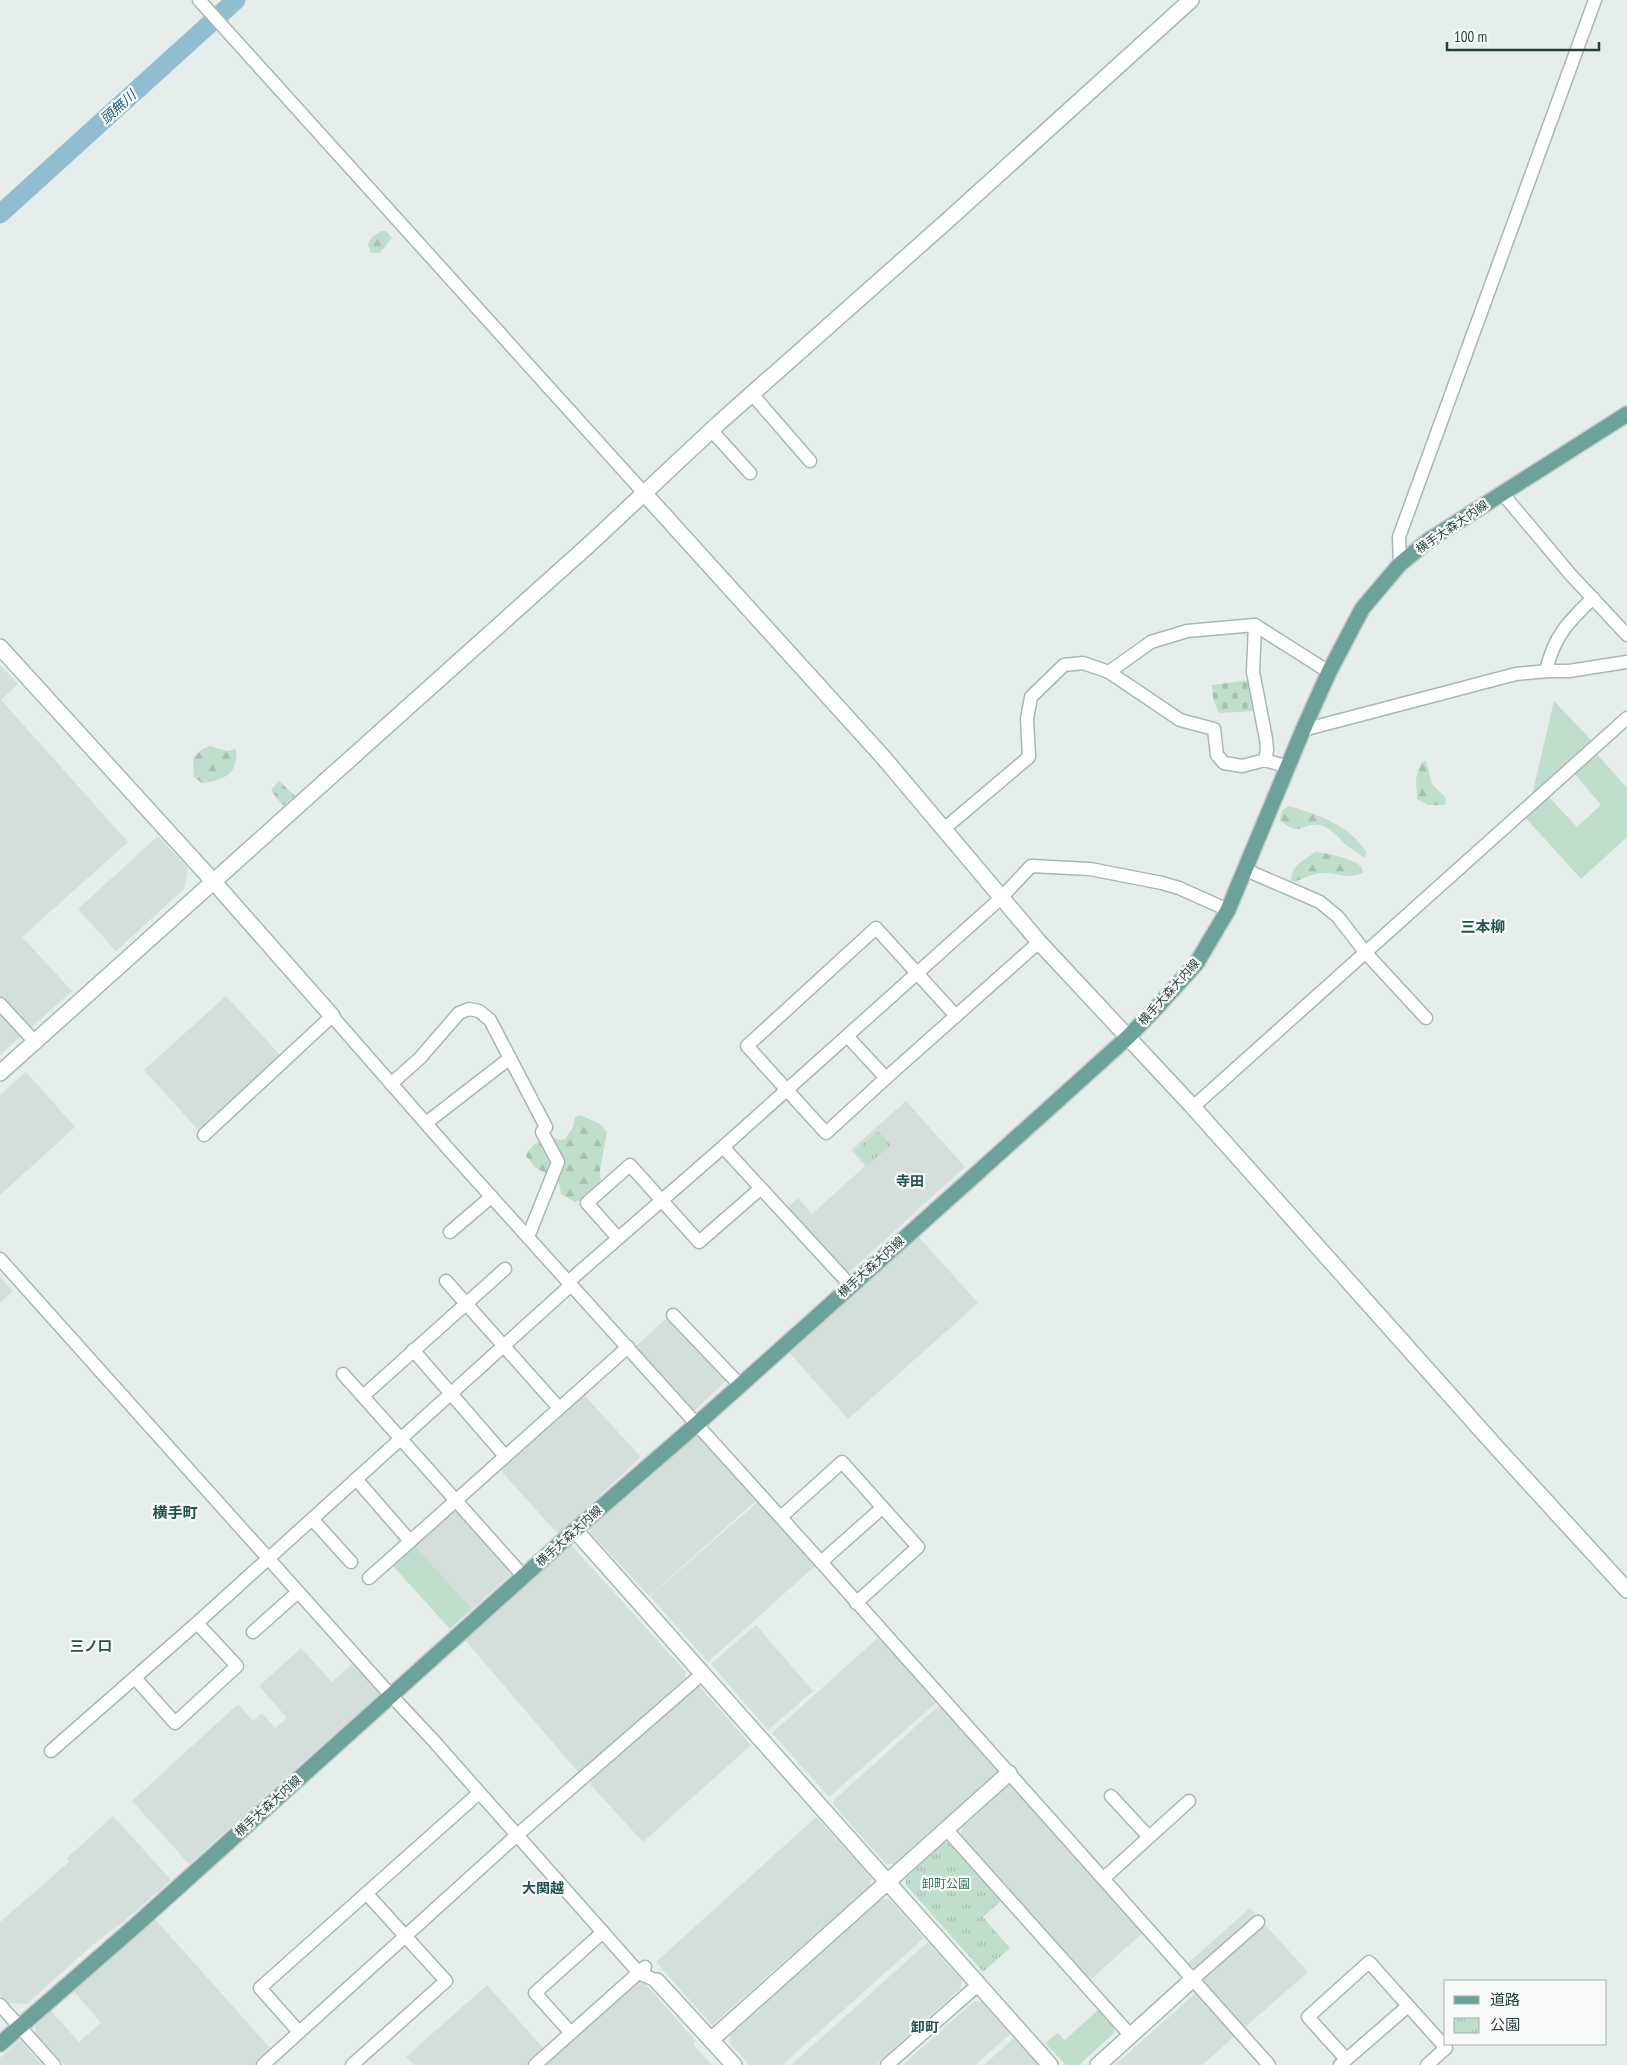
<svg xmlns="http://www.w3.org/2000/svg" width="1627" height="2065" font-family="'PT Sans Narrow','Noto Sans JP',sans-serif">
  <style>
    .built { fill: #d4dedb }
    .grass { fill: #c0decc }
    .forest { fill: url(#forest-firs) }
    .cemetery { fill: url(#cemetery-stones) }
    .park { fill: url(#park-tufts) }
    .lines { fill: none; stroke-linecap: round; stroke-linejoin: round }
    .river { stroke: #91bdd0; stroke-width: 19 }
    .street-casing { stroke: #a8b6b4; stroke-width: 15 }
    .secondary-casing { stroke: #a5b9b5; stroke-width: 18 }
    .primary-casing { stroke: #c2cac8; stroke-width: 18 }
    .street { stroke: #fff; stroke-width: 12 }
    .secondary { stroke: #fff; stroke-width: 15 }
    .primary { stroke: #6da29b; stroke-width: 15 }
    .labels { text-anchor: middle; stroke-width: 4.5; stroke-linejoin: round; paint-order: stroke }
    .street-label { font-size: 12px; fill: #25403c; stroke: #f7faf9 }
    .park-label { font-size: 12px; fill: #317555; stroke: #f7faf9 }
    .water-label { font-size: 14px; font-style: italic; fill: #215e7a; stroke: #f7faf9 }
    .neighbourhood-label { font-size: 14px; font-weight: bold; fill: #22524d; stroke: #f7faf9 }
    .quarter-label { font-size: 15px; font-weight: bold; fill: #22524d; stroke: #f7faf9 }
  </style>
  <defs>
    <pattern id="forest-firs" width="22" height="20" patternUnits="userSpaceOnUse" patternTransform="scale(1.25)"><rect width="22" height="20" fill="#c0decc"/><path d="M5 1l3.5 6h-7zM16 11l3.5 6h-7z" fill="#a5c0b0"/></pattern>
    <pattern id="cemetery-stones" width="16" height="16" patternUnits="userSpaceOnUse" patternTransform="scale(1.25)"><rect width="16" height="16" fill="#c0decc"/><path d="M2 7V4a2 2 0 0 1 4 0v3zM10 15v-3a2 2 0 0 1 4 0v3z" fill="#a5c0b0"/></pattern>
    <pattern id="park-tufts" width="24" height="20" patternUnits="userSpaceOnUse" patternTransform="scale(1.25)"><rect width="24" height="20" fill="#c0decc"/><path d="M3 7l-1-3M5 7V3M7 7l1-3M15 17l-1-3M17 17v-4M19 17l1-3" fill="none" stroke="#a5c0b0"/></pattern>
  </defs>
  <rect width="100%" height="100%" fill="#e6eeec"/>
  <g class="built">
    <polygon points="0,665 18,684 1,700 128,842 22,937 72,991 0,1055"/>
    <polygon points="158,836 188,868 184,889 116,951 78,909"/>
    <polygon points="226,996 281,1056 199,1131 144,1070"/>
    <polygon points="26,1072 75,1127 0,1195 0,1095"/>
    <polygon points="906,1101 965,1167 845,1276 785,1210 798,1198 812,1214 865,1166 851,1150"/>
    <polygon points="917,1235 978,1303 848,1419 788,1351"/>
    <polygon points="0,1277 13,1291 0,1303"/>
    <polygon points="669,1316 728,1379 693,1412 634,1348"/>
    <polygon points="584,1395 641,1457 558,1534 501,1471"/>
    <polygon points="696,1434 700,1434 758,1499 649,1596 590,1532 591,1528"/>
    <polygon points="759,1501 816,1565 708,1662 650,1596"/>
    <polygon points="456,1510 509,1569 510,1575 472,1609 415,1546"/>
    <polygon points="571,1545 686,1672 685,1678 579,1773 465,1640"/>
    <polygon points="756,1625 813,1691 768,1730 711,1664"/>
    <polygon points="880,1636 937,1702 829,1797 772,1733"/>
    <polygon points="301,1648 332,1682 353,1663 380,1693 189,1864 132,1801 238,1704 253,1721 262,1713 275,1728 287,1718 259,1686"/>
    <polygon points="700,1687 751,1745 643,1842 589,1783 693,1688"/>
    <polygon points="941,1704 1000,1769 894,1864 886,1864 833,1804 834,1800"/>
    <polygon points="1009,1785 1015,1785 1144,1932 1090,1980 961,1836 962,1828"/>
    <polygon points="113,1816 171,1880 123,1922 89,1948 27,2004 8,2003 0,1995 0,1922 70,1861 67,1858"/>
    <polygon points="816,1817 871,1877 870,1886 712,2025 656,1962"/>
    <polygon points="882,1899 890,1900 924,1938 782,2065 749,2065 730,2043 730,2035"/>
    <polygon points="1250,1908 1308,1972 1243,2029 1186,1965"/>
    <polygon points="154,1918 271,2049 254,2065 65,2065 35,2033 36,2025 51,2011 79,2042 101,2023 74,1991"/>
    <polygon points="928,1942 962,1980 961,1988 875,2065 791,2065"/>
    <polygon points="639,1977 696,2041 693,2044 712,2065 543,2065"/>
    <polygon points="487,1985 546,2051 530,2065 414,2065 406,2057"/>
    <polygon points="1197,1992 1235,2036 1202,2065 1115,2065"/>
    <polygon points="974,2001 982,2002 1010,2034 975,2065 903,2065"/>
    <polygon points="1014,2038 1038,2065 984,2065"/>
    <polygon points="20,2040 42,2065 0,2065 0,2058"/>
  </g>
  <g class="grass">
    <polygon points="1554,701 1594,743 1535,795 1533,791"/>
    <polygon points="1596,753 1627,788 1627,837 1581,879 1524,816 1547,795 1577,827 1601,805 1574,773"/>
    <polygon points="415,1546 472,1609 450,1629 393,1566"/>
    <polygon points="1098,2010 1114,2027 1114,2033 1079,2065 1066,2065 1045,2043 1058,2033 1065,2040"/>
  </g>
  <g class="forest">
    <polygon points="381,231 386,231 392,238 380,253 371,253 368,245 371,238"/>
    <path d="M210 746 227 751 236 749C239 773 224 781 202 783L194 777 193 759 202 749Z"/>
    <polygon points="1426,760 1432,784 1446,798 1445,805 1428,805 1417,799 1416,779 1421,763"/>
    <path d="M1288 806C1317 814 1350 825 1366 852L1365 858C1358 853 1351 849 1345 844 1337 836 1331 828 1320 825 1302 821 1301 839 1280 820L1282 811Z"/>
    <path d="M1315 852C1331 854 1348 857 1361 866L1363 873C1346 880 1338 872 1321 873 1312 874 1302 879 1294 882L1291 880C1292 864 1304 861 1315 852Z"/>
    <path d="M580 1115 600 1124 607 1132 600 1170 601 1188 586 1199 575 1202 561 1194 559 1181 536 1168 526 1156C529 1146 543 1137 553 1138 558 1138 559 1141 565 1139L573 1127 575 1117Z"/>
  </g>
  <g class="cemetery">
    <polygon points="1251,680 1258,711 1219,713 1213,698 1212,685"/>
    <polygon points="279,781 295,796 283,806 271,790"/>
  </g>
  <g class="park">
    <polygon points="878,1131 891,1145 868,1165 855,1151"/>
    <polygon points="944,1843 951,1843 1002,1900 983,1917 1010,1948 983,1972 906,1885 906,1878"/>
  </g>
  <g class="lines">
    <polyline class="river" points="0,214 236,0"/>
    <defs>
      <g id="street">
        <polyline points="199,0 644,493"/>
        <polyline points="751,393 810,461"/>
        <polyline points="711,430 750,473"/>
        <polyline points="1502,493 1570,574 1627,635"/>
        <polyline points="1400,564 1399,537 1595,0"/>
        <polyline points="1255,625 1253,672 1266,739 1267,750 1265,760"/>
        <path d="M1546 671C1554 636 1568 622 1593 598"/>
        <polyline points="1109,672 1180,720 1214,729 1217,755 1224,763 1242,766 1265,760 1288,767"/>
        <polyline points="1303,730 1516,674 1548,671 1569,671 1627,662"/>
        <polyline points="945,828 1029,757 1027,719 1031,697 1064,665 1083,663 1109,672 1151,642 1187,631 1255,625 1329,672"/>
        <polyline points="1246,870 1320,902 1338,917 1365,952 1426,1018"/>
        <polyline points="0,1004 35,1042"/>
        <polyline points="847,1036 886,1078 826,1133 747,1046 876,928 956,1016"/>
        <polyline points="886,1078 1039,942"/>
        <polyline points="391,1084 420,1058 459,1013 469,1009 479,1011 490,1020 546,1127 542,1132 558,1162 528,1237"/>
        <polyline points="1193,1107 1627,718"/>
        <polyline points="426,1123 510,1058"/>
        <polyline points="204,1135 332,1016 451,1152 821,1562 1269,2065"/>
        <polyline points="723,1147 850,1285"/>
        <polyline points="450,1232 491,1197"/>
        <polyline points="618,1238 587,1203 630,1165 699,1242 760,1189"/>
        <polyline points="0,1259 386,1690 432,1739 639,1973 657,1981"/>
        <polyline points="446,1281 559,1408"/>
        <polyline points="568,1282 723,1147 1001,898 1031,866 1090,869 1162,883 1179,888 1228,910"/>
        <polyline points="673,1315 740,1385"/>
        <polyline points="413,1350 505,1456"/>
        <polyline points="343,1374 524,1577"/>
        <polyline points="363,1396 505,1269"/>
        <polyline points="356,1479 410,1541"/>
        <polyline points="781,1517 842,1462 918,1547 856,1603"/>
        <polyline points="312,1519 351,1562"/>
        <polyline points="821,1562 882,1508"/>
        <polyline points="369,1578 628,1347"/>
        <polyline points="253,1632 298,1592"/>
        <polyline points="135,1678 175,1723 237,1666 197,1623"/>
        <polyline points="51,1751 197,1623 571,1285"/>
        <polyline points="1111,1796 1149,1837"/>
        <polyline points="947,1830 1131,2036"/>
        <polyline points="1104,1878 1189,1801"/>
        <polyline points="1193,1979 1258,1922"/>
        <polyline points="0,2005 54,2065"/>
        <polyline points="299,2032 260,1988 479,1793"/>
        <polyline points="571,2033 535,1993 603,1932"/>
        <polyline points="1346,2059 1308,2017 1369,1962 1446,2048 1427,2065"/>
        <polyline points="263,2065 516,1836 702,1674"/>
        <polyline points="352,2065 446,1981 367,1894"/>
        <polyline points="535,2065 645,1967"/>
        <polyline points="887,2065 979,1984"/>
        <polyline points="1340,2065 1408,2006"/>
      </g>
      <g id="secondary">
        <polyline points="644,493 883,757 1039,942 1193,1107 1498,1449 1627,1590"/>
        <polyline points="0,647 213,881 332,1016"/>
        <polyline points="0,1073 592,542 719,423 947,221 1191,0"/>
        <polyline points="575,1530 1050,2065"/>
        <polyline points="657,1981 734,2065"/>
        <polyline points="711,2040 1009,1773"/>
        <polyline points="1098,2065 1193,1979"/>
      </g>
      <polyline id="primary" points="0,2044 134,1927 575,1530 697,1424 975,1175 1128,1037 1157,1007 1196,964 1228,910 1303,730 1329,672 1362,609 1400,564 1429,540 1627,414"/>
    </defs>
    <use href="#street" class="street-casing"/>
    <use href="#secondary" class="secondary-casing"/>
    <use href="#primary" class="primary-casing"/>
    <use href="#street" class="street"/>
    <use href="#secondary" class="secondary"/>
    <use href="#primary" class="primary"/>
  </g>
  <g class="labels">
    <g class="street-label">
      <text transform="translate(1452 527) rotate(-34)" y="4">横手大森大内線</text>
      <text transform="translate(1169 992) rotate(-48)" y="4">横手大森大内線</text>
      <text transform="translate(871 1267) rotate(-42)" y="4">横手大森大内線</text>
      <text transform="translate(569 1536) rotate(-42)" y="4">横手大森大内線</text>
      <text transform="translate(268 1806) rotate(-42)" y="4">横手大森大内線</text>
    </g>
    <g class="park-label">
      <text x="946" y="1888">卸町公園</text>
    </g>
    <g class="water-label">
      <text transform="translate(118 107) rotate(-42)" y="5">頭無川</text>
    </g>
    <g class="neighbourhood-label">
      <text x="910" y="1186">寺田</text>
      <text x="91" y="1651">三ノ口</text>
      <text x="543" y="1893">大関越</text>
      <text x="925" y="2032">卸町</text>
    </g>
    <g class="quarter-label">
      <text x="1483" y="932">三本柳</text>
      <text x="175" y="1518">横手町</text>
    </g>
  </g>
  <rect x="1444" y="1980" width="162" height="65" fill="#f7faf9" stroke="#a3b0ad"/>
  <rect x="1454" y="1996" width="25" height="8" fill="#6da29b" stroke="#a3b0ad"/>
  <text x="1490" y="2005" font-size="15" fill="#25403c">道路</text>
  <rect x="1454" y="2018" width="25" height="15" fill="url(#park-tufts)" stroke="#a3b0ad"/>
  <text x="1490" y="2030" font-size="15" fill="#25403c">公園</text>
  <path d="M1447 42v8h152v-8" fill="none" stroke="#25403c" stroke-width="2.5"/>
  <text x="1454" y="42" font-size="15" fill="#25403c" stroke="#f7faf9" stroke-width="4" paint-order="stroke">100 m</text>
</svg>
